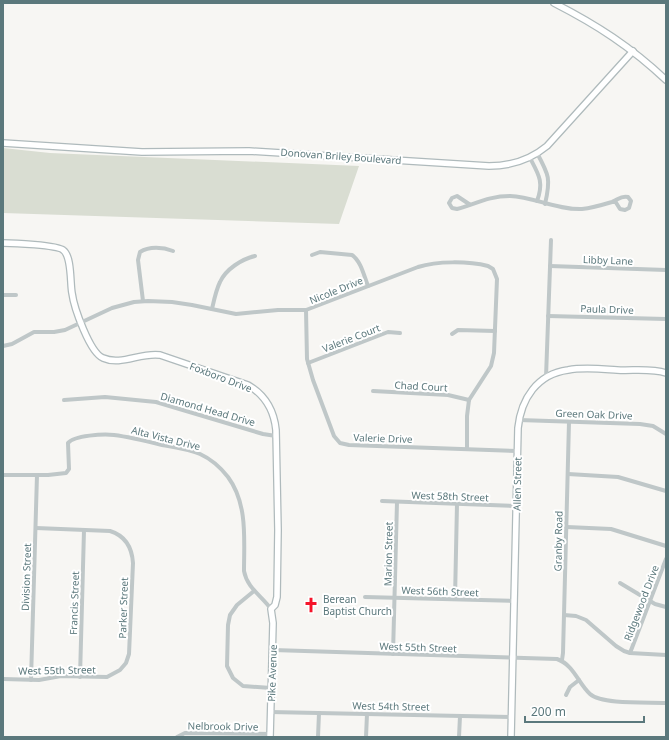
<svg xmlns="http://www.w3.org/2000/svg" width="669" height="740" font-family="'Noto Sans',sans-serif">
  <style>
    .green { fill: #d9ddd2 }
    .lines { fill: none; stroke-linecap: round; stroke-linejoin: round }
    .secondary-casing { stroke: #afbabc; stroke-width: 8 }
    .street { stroke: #bfc7c8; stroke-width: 4 }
    .secondary { stroke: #fff; stroke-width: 5.5 }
    .labels { text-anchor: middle; stroke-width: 4; stroke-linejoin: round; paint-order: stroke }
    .street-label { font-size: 10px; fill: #5b787c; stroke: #fff }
    .poi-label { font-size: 10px; fill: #5b787c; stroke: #fff; text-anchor: start }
  </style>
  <rect width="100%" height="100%" fill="#f7f6f3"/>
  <polygon class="green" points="3,148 50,153 359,166 339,224 3,213"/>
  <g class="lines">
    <defs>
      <g id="secondary">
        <path d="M554 3C597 25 631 47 666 80"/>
        <path d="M3 143 142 152 249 151 489 166C511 166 530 160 547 146L633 51"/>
        <path d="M3 243C13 243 57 245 63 250 72 256 70 283 72 293 74 308 90 353 103 358 121 366 141 352 160 355L248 385C265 395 274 410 276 430L278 530 277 597 275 605 271 609 273 623 270 737"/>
        <path d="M511 737 518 428C521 399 537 374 568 370 584 367 601 369 617 370 632 371 651 368 666 373"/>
      </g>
    </defs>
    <use href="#secondary" class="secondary-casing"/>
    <g class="street">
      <path d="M537 153C549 175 551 179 545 204"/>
      <path d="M530 158C539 175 544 182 537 201"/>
      <path d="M469 204 457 196 452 198 449 203 452 208 457 209C476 204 488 196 510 196 534 197 557 210 582 209 592 208 602 205 612 202 618 200 621 195 628 197L631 201 629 208 625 210 620 209 615 201"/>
      <path d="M312 255 320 252 352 255C361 261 364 276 368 286"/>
      <polyline points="550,266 666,270"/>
      <polyline points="3,295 16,295"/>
      <path d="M143 301 138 260 140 252C149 246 163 247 173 251"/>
      <path d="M212 309C214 300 216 290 220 282 226 269 242 259 255 256"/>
      <polyline points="306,310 307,359 313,380 334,436 340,443 349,445 518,451"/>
      <polyline points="548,316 666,319"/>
      <polyline points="452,334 458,330 495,331"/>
      <path d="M3 346 12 344 34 332H54L65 330 112 308 134 302 148 301 172 302 192 305 236 314 278 310H306L418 267C437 261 468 261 488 266L493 269 497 279 494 353 491 366 469 400 467 416V449"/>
      <polyline points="308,363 388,332 400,333"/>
      <polyline points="546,377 551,240"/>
      <polyline points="373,391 448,395 469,400"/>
      <polyline points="64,400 105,397 156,402 263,434 276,436"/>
      <polyline points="519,420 640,424 653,426 666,434"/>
      <polyline points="568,474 618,477 666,491"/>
      <path d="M3 475H48L66 473 69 469 68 443C74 435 104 434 114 435 130 437 146 441 162 445 174 447 188 449 200 454 211 459 221 468 228 477 248 504 244 540 244 571 247 588 262 596 271 609"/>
      <polyline points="382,501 517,506"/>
      <polyline points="567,527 611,529 666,546"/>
      <polyline points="620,583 655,604 666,607"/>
      <polyline points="254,591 237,605 230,615 228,625 227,666 233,678 243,686 271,688"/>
      <polyline points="365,597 515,601"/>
      <polyline points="455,599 457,504"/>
      <polyline points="564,615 576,616 586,620 616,646 624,651 630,653 666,655"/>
      <path d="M273 650 557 659C574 665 578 683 590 694 602 705 649 702 666 703"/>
      <polyline points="630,653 666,559"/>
      <polyline points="393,654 397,502"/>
      <polyline points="562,660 563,653 569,422"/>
      <polyline points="80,677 84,530"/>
      <path d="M3 679 39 680 61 676 107 677 120 670 126 663 129 654 133 563C132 548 126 536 110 531L36 528"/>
      <polyline points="31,680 37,475"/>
      <polyline points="566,695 570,687 579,680"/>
      <polyline points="270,712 511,717"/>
      <polyline points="177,737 185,733 270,734"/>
      <polyline points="318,737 319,713"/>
      <polyline points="366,737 367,714"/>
      <polyline points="459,737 460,716"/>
    </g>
    <use href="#secondary" class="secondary"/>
  </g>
  <defs>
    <symbol id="church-bare" viewBox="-9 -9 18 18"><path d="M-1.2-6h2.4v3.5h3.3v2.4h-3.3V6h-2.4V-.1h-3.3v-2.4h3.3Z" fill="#f5152a" stroke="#fff" stroke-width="2.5" paint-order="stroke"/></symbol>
  </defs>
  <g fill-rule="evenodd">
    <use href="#church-bare" x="300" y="594" width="22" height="22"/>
  </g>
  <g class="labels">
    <g class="street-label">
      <text transform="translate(341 156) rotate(4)" y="4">Donovan Briley Boulevard</text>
      <text transform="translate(608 260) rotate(2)" y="4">Libby Lane</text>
      <text transform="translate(336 290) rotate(-22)" y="4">Nicole Drive</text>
      <text transform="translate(607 309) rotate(2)" y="4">Paula Drive</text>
      <text transform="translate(351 338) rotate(-21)" y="4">Valerie Court</text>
      <text transform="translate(221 377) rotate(21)" y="4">Foxboro Drive</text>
      <text transform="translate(421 386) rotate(3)" y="4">Chad Court</text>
      <text transform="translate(208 409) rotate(16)" y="4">Diamond Head Drive</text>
      <text transform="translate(594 414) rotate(2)" y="4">Green Oak Drive</text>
      <text transform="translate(166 438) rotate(14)" y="4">Alta Vista Drive</text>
      <text transform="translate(383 438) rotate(2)" y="4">Valerie Drive</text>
      <text transform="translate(517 484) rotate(-89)" y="4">Allen Street</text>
      <text transform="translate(450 496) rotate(2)" y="4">West 58th Street</text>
      <text transform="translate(558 541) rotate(-89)" y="4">Granby Road</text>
      <text transform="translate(388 554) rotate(-89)" y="4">Marion Street</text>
      <text transform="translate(26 577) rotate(-88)" y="4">Division Street</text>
      <text transform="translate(440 591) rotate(2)" y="4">West 56th Street</text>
      <text transform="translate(74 603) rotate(-88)" y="4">Francis Street</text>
      <text transform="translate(641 603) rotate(-69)" y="4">Ridgewood Drive</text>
      <text transform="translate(123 608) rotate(-88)" y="4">Parker Street</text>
      <text transform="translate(418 647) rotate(2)" y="4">West 55th Street</text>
      <text transform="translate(57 670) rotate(-1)" y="4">West 55th Street</text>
      <text transform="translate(272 673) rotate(-88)" y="4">Pike Avenue</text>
      <text transform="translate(391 706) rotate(1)" y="4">West 54th Street</text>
      <text transform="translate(223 726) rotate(1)" y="4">Nelbrook Drive</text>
    </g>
    <g class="poi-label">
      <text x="323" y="603">Berean<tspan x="323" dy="12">Baptist Church</tspan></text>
    </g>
  </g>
  <rect width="669" height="740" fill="none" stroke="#5b787c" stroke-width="8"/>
  <path d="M525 716v6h119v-6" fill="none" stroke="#5b787c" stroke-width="2"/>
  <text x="531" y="716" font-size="12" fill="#5b787c" stroke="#ffffff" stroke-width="3" paint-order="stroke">200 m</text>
</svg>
